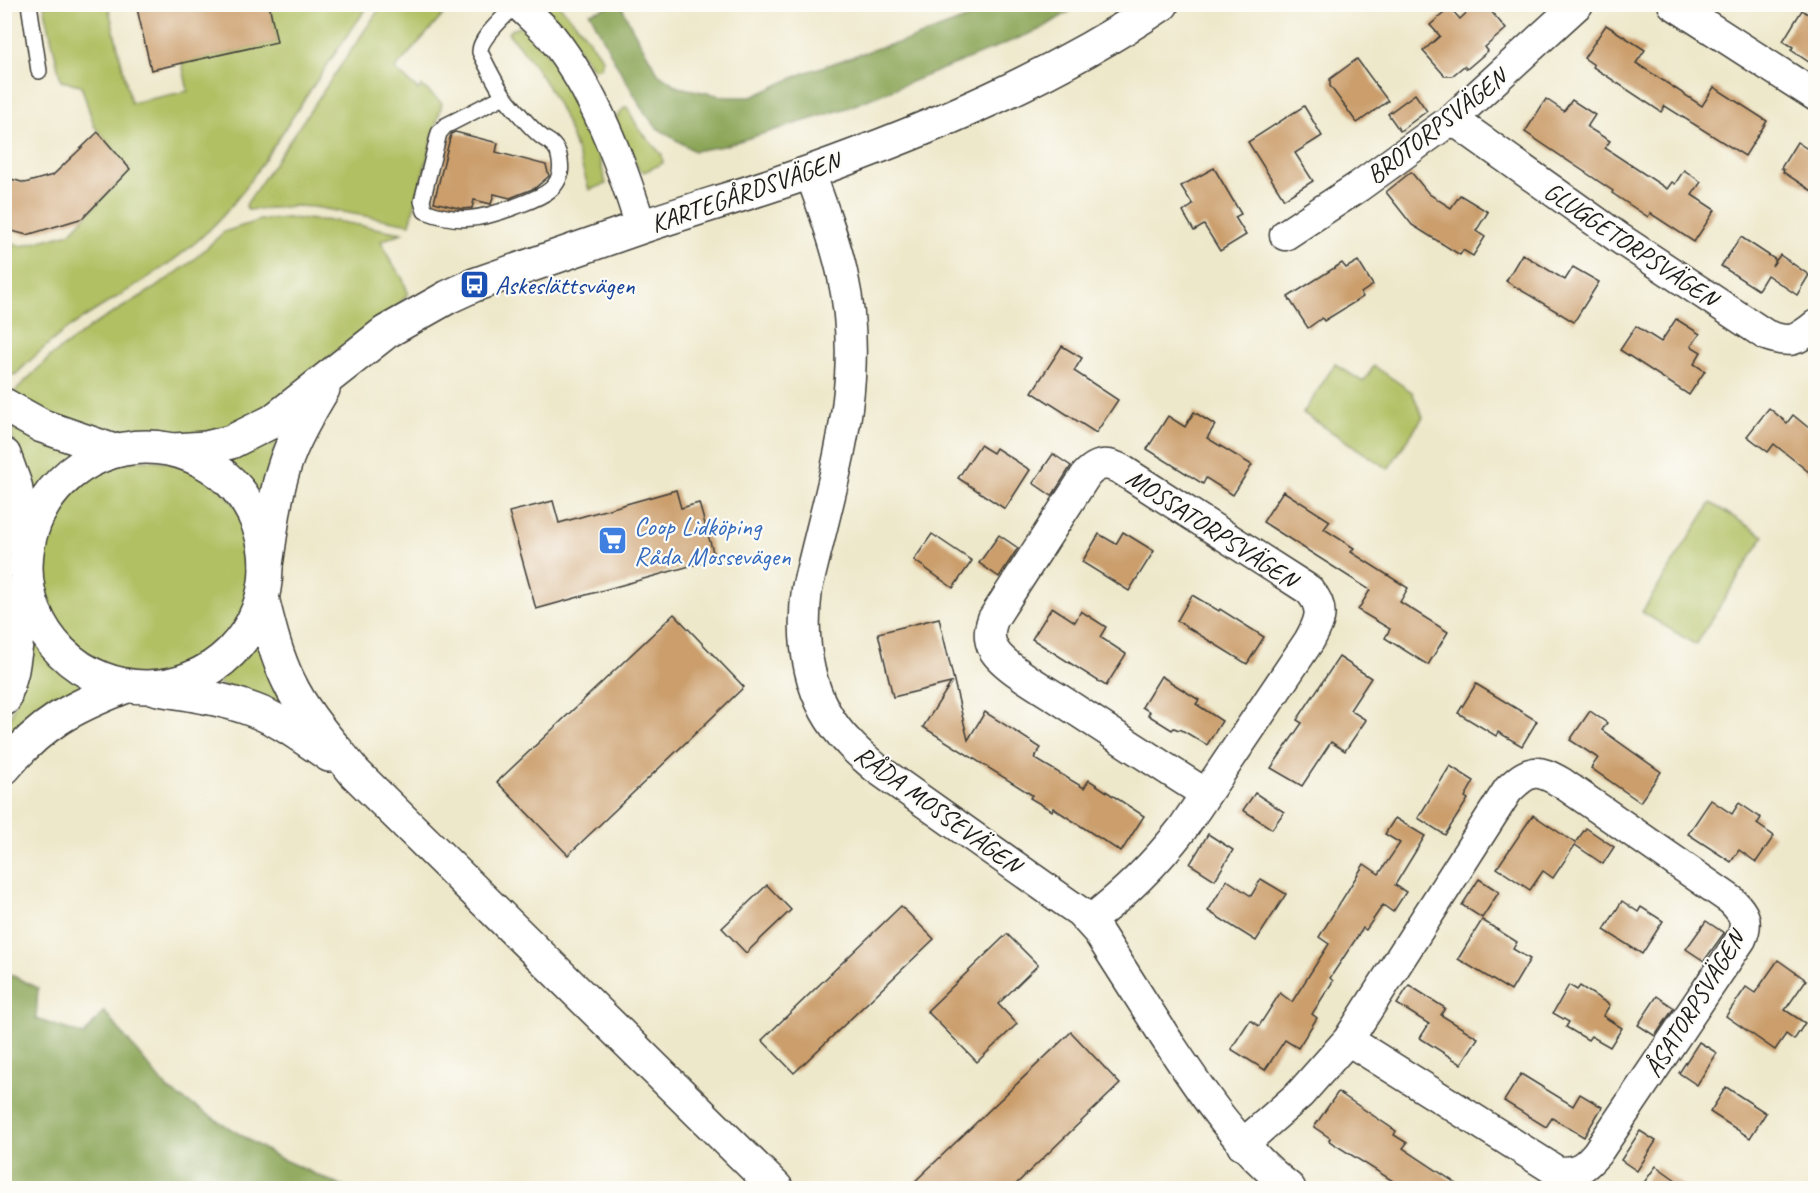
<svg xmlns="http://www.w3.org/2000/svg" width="1820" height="1193" font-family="Caveat,sans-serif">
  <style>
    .green { fill: #b1c063; stroke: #666e40; stroke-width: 1.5 }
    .forest { fill: #8ca659; stroke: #54613a; stroke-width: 1.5 }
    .building { fill: #cb9e6c }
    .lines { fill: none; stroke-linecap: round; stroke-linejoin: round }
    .service-casing { stroke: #3c3b36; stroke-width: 18 }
    .minor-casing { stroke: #3c3b36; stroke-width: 33 }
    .tertiary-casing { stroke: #3c3b36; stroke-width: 36 }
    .secondary-casing { stroke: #3c3b36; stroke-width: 36 }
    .service { stroke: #fff; stroke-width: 15 }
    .minor { stroke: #fff; stroke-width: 30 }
    .tertiary { stroke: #fff; stroke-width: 33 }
    .secondary { stroke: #fff; stroke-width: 33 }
    .labels { text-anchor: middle; stroke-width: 4.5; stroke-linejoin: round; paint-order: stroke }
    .street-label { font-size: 26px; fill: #1c1c1c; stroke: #fdfcf7 }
    .transit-label { font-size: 26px; fill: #164399; stroke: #fdfcf7; text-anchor: start }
    .shop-label { font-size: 26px; fill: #366cbe; stroke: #fdfcf7; text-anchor: start }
  </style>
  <rect width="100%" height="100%" fill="#fdfcf7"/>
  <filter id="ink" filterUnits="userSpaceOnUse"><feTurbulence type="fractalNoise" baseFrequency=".0167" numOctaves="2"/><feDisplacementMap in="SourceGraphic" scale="12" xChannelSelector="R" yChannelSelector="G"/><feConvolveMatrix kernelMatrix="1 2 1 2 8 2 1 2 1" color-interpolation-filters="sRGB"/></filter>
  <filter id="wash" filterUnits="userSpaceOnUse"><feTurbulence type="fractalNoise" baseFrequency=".008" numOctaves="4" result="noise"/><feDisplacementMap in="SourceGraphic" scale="24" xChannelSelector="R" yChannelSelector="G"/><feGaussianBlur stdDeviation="1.35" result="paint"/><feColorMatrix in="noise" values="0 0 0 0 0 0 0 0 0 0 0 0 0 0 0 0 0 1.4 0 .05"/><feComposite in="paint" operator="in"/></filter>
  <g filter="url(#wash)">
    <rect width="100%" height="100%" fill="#eee8cb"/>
    <g class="green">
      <path d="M44 5H108L131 103 188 91 182 63 277 42 269 5H369C337 49 307 95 277 141 256 172 236 205 208 231 167 271 117 295 70 327 50 341 33 358 15 375L13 374 5 380 4 241 22 246 70 233 130 169 94 126 81 85 61 81Z"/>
      <polygon points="382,5 452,5 395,69 418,90 422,86 442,103 410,224 314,207 297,206 248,210 246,206 247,203"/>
      <polygon points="540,5 559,5 580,28 603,59 601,67 595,69 592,68 568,34"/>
      <path d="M522 26 533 34 572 87 595 140 606 184 589 190C571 126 553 83 508 33L511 30Z"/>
      <polygon points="625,107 627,107 639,129 662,155 663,163 644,172 638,168 615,119"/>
      <polygon points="287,218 336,221 402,233 381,241 391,262 402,277 408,293 401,303 352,338 260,416 203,434 127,434 86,429 10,396 51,356 95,324 153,289 190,263 224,232 260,220"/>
      <polygon points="1335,364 1363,382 1374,366 1412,392 1423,417 1388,469 1303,413"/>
      <path d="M15 429 77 453 75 459 52 478 34 502C27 479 19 456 11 433Z"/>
      <polygon points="281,430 261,496 256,496 240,476 219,460"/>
      <circle cx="147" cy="568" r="108"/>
      <polygon points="1711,503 1764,536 1696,645 1642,612"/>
      <path d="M258 639 285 704 281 708 218 683C220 674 232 670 239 663 246 655 252 647 258 639Z"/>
      <path d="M35 642C45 645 52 659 60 666 68 674 81 678 87 687L5 746 4 736 22 682 31 644Z"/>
    </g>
    <g class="forest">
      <polygon points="614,5 621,5 632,28 658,73 678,87 727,97 752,97 804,73 878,48 909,40 1003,5 1080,5 1041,29 847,108 723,146 694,151 657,128 645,113 614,60 590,13"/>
      <polygon points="5,972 38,988 36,1019 84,1035 104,1011 168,1090 275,1156 346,1188 5,1188"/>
    </g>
    <g id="blocks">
      <g class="building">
        <polygon points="136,4 269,4 277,42 151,70"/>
        <polygon points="1476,4 1485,4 1506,29 1485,47 1488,51 1467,69 1464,66 1452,76 1445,76 1423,51 1440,36 1430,25 1450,8 1460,19"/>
        <polygon points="1802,10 1815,19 1815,66 1791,50 1793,47 1783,41"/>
        <polygon points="1606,25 1645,50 1636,63 1702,106 1714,87 1767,121 1745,156 1665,106 1661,112 1593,67 1594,65 1584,58"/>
        <polygon points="1357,59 1388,101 1357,123 1330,86 1330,79"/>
        <polygon points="1415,94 1427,111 1400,131 1388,114"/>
        <polygon points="1546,99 1564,111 1572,100 1595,115 1587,127 1610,141 1605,148 1667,189 1672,182 1675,184 1684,170 1701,182 1692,195 1715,210 1694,242 1650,213 1648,217 1612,193 1613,191 1525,132"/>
        <polygon points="1304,106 1322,136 1295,153 1313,181 1284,199 1248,142"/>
        <polygon points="98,132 130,169 83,218 27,235 4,229 4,177 25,183 53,175"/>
        <polygon points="455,132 498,143 496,152 546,165 549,176 535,188 510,198 494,194 491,204 474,200 472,208 462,209 434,202 451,134"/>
        <polygon points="1797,142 1815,154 1815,193 1783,172 1784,170 1781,168"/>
        <polygon points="1214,168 1241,214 1235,217 1246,235 1220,251 1204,225 1194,231 1183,212 1193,205 1181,186"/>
        <polygon points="1411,172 1429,194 1451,208 1460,195 1488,212 1476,231 1485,237 1473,256 1463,250 1460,255 1412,225 1386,192"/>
        <polygon points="1741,237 1776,260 1772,266 1780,255 1809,275 1797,295 1767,275 1758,290 1721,266"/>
        <polygon points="1522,254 1565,280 1573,267 1599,282 1574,322 1506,281"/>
        <polygon points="1358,261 1373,285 1361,293 1363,297 1324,321 1322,318 1308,328 1288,297 1342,263 1346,268"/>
        <polygon points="1676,319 1700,334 1691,346 1701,352 1694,364 1705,371 1689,395 1620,350 1636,326 1661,342"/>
        <polygon points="1062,346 1082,358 1074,371 1118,400 1096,433 1032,392"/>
        <polygon points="1769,408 1787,423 1793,415 1815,433 1815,477 1774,444 1768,452 1747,436"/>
        <polygon points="1194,412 1215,425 1207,438 1252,465 1233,495 1206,478 1203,484 1147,449 1168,416 1185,427"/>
        <polygon points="980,445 993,453 996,448 1030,470 1005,509 958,478"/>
        <polygon points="1053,454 1071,466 1052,496 1033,483"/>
        <polygon points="676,490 681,508 699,503 715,559 536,609 509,512 553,501 559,523"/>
        <polygon points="1283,491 1330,521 1324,529 1354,548 1351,552 1408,588 1400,602 1448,632 1428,665 1385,638 1390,629 1358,610 1370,590 1263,522"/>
        <polygon points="1123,532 1154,551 1129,591 1082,562 1099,534 1116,544"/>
        <polygon points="932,534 972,561 953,588 914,560"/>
        <polygon points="999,535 1018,548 999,577 979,563"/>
        <polygon points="1192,595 1219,611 1220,609 1264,637 1247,664 1177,621"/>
        <polygon points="1052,607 1075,622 1081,611 1106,627 1100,637 1126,654 1106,686 1032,639"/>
        <polygon points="674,614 744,687 568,855 497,782"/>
        <polygon points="939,618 968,740 985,712 1041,748 1034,758 1084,788 1089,780 1144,816 1121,852 1053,808 1052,811 1030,798 1032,795 923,727 951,683 893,697 878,633"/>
        <polygon points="1339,657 1371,678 1350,710 1366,720 1345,751 1331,742 1302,786 1271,768 1302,723 1297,720"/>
        <polygon points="1161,676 1199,700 1196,704 1222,721 1207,745 1180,729 1179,730 1174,728 1172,730 1148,715 1150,712 1142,707"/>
        <polygon points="1476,684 1537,721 1522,746 1498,732 1496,736 1458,713"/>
        <polygon points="1590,711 1607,723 1602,730 1661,772 1640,802 1591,768 1598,758 1570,740"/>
        <polygon points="1450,766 1474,781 1465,797 1468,799 1445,835 1418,818"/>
        <polygon points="1255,793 1284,812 1272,829 1243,810"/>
        <polygon points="1711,800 1732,814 1739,803 1761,818 1757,824 1774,836 1756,862 1739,850 1731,862 1688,834"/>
        <polygon points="1533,815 1575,843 1586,828 1614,847 1603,864 1575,845 1553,878 1543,871 1530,890 1497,868"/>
        <polygon points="1395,818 1425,836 1395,885 1406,892 1393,912 1383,905 1366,930 1363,928 1330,978 1333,981 1312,1014 1317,1018 1298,1048 1285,1040 1265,1070 1231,1049 1250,1020 1259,1026 1280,993 1292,1002 1329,944 1319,937 1364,864 1379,874 1400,843 1385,834"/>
        <polygon points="1208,834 1233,850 1215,880 1190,864"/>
        <polygon points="1261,879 1286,894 1256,941 1208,911 1227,880 1251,896"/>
        <polygon points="1479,879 1499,892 1482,918 1462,905"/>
        <polygon points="767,885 791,910 746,953 722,928"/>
        <polygon points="1622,901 1638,912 1641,907 1663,921 1642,954 1604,930"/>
        <polygon points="901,906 934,939 794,1073 762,1040"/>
        <polygon points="1482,920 1517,942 1513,949 1530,959 1511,991 1458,959"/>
        <polygon points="1706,921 1724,933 1704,961 1686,949"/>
        <polygon points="1007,934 1038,965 998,1004 1017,1024 977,1062 927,1011"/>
        <polygon points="1778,960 1806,980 1785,1010 1805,1023 1794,1040 1786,1034 1775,1050 1726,1016 1746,987 1755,993"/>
        <polygon points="1409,985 1445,1008 1441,1015 1478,1038 1461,1064 1420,1038 1429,1024 1397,1004"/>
        <polygon points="1569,985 1577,990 1580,986 1610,1005 1603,1016 1622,1028 1610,1047 1591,1036 1588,1040 1566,1027 1569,1022 1553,1013"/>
        <polygon points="1657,996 1674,1008 1655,1036 1638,1025"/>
        <polygon points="1071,1032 1120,1084 1012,1188 908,1188"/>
        <polygon points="1699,1042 1717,1053 1697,1085 1679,1073"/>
        <polygon points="1521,1074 1573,1106 1580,1094 1602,1107 1584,1137 1552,1118 1546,1127 1504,1101"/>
        <polygon points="1726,1087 1766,1113 1750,1138 1710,1112"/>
        <polygon points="1338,1092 1396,1131 1394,1135 1407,1143 1403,1148 1463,1188 1404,1188 1329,1141 1330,1138 1314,1127"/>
        <polygon points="1640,1131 1656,1141 1637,1171 1621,1160"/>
        <polygon points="1656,1166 1687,1188 1640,1188"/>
      </g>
    </g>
  </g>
  <g filter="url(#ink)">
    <use href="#blocks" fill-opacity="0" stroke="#3c3b36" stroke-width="1.5"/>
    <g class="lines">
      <defs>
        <g id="service">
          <polyline points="29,4 39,71"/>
          <path d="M504 96 445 126 439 133 422 201 425 211C458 224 482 219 514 207 537 198 565 191 560 161 559 154 558 150 553 145 550 141 545 140 542 137 530 128 514 108 504 96 495 83 487 66 480 52 479 38 507 15 516 4"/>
        </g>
        <g id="minor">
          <path d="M518 4C529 15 541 25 551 36 594 90 621 162 641 227"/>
          <polyline points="1673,4 1816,96"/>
          <path d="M1452 119 1619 238 1766 335C1790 344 1796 341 1816 325"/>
          <path d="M810 172C822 207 836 242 843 277 867 385 831 484 807 589 800 643 808 702 849 743 857 752 867 760 876 768L1067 903 1080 912 1098 932C1120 967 1143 1002 1165 1037 1203 1094 1235 1144 1290 1188"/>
          <polyline points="1285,235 1358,187 1452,119 1578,4"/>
          <path d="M1089 921C1125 894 1155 864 1183 828L1309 641C1320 621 1326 609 1309 590L1122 470C1108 462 1098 462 1086 475L993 619C989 630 988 639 994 650 1003 666 1043 689 1059 699 1108 731 1157 763 1206 794"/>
          <path d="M1242 1145 1300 1094 1348 1040 1508 790C1530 769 1536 768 1562 783L1731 900C1744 913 1749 921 1741 939L1597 1153C1584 1168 1579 1172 1558 1172L1348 1040"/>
        </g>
        <g id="tertiary">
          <path d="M173 450 206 448 231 442 273 421 386 332 448 297 474 285C530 266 585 246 641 227 697 208 754 192 810 172 933 128 1053 77 1162 4"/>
          <path d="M266 565C272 527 275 486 290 451 299 429 311 409 323 389"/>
          <polyline points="4,699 12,670 26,580"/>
          <path d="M4 768C42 723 71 708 124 687"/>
        </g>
        <g id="secondary">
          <polyline points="4,405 42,426 114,451"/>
          <circle cx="146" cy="567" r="120"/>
          <polyline points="4,455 15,485 26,547"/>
          <path d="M262 598C269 626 276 656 289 682 305 716 332 744 355 773L776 1188"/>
          <path d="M158 689C190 694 224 699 253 710 281 720 305 739 329 755"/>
        </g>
      </defs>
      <use href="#service" class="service-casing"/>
      <use href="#minor" class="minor-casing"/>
      <use href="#tertiary" class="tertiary-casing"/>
      <use href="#secondary" class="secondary-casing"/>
      <use href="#service" class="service"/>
      <use href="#minor" class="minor"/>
      <use href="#tertiary" class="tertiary"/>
      <use href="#secondary" class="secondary"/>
    </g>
  </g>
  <defs>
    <symbol id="bus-square" viewBox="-11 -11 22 22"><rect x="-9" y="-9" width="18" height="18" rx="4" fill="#1a4fb4" stroke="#fdfcf7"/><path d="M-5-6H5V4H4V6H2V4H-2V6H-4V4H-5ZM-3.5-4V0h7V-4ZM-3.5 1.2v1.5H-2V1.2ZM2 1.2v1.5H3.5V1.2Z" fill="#fff"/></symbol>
    <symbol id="supermarket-square" viewBox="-11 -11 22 22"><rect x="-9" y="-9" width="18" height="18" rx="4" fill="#3f7fe0" stroke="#fdfcf7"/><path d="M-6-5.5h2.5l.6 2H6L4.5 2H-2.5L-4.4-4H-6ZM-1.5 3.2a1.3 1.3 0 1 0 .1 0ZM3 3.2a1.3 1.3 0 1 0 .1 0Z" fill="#fff"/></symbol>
  </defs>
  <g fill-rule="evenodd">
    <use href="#bus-square" x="458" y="268" width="33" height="33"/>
    <use href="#supermarket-square" x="596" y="524" width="33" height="33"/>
  </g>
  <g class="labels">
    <g class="street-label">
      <text transform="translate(1436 126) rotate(-38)" y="9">BROTORPSVÄGEN</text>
      <text transform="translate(745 192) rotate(-19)" y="9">KARTEGÅRDSVÄGEN</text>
      <text transform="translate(1631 244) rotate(34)" y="9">GLUGGETORPSVÄGEN</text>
      <text transform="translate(1212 528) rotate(33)" y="9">MOSSATORPSVÄGEN</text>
      <text transform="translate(938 809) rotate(36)" y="9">RÅDA MOSSEVÄGEN</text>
      <text transform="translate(1694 1004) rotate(-58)" y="9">ÅSATORPSVÄGEN</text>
    </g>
    <g class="transit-label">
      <text x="495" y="294">Askeslättsvägen</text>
    </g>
    <g class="shop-label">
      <text x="634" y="535">Coop Lidköping<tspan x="634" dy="30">Råda Mossevägen</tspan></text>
    </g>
  </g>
  <rect width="1820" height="1193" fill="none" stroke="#fdfcf7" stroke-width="24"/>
</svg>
